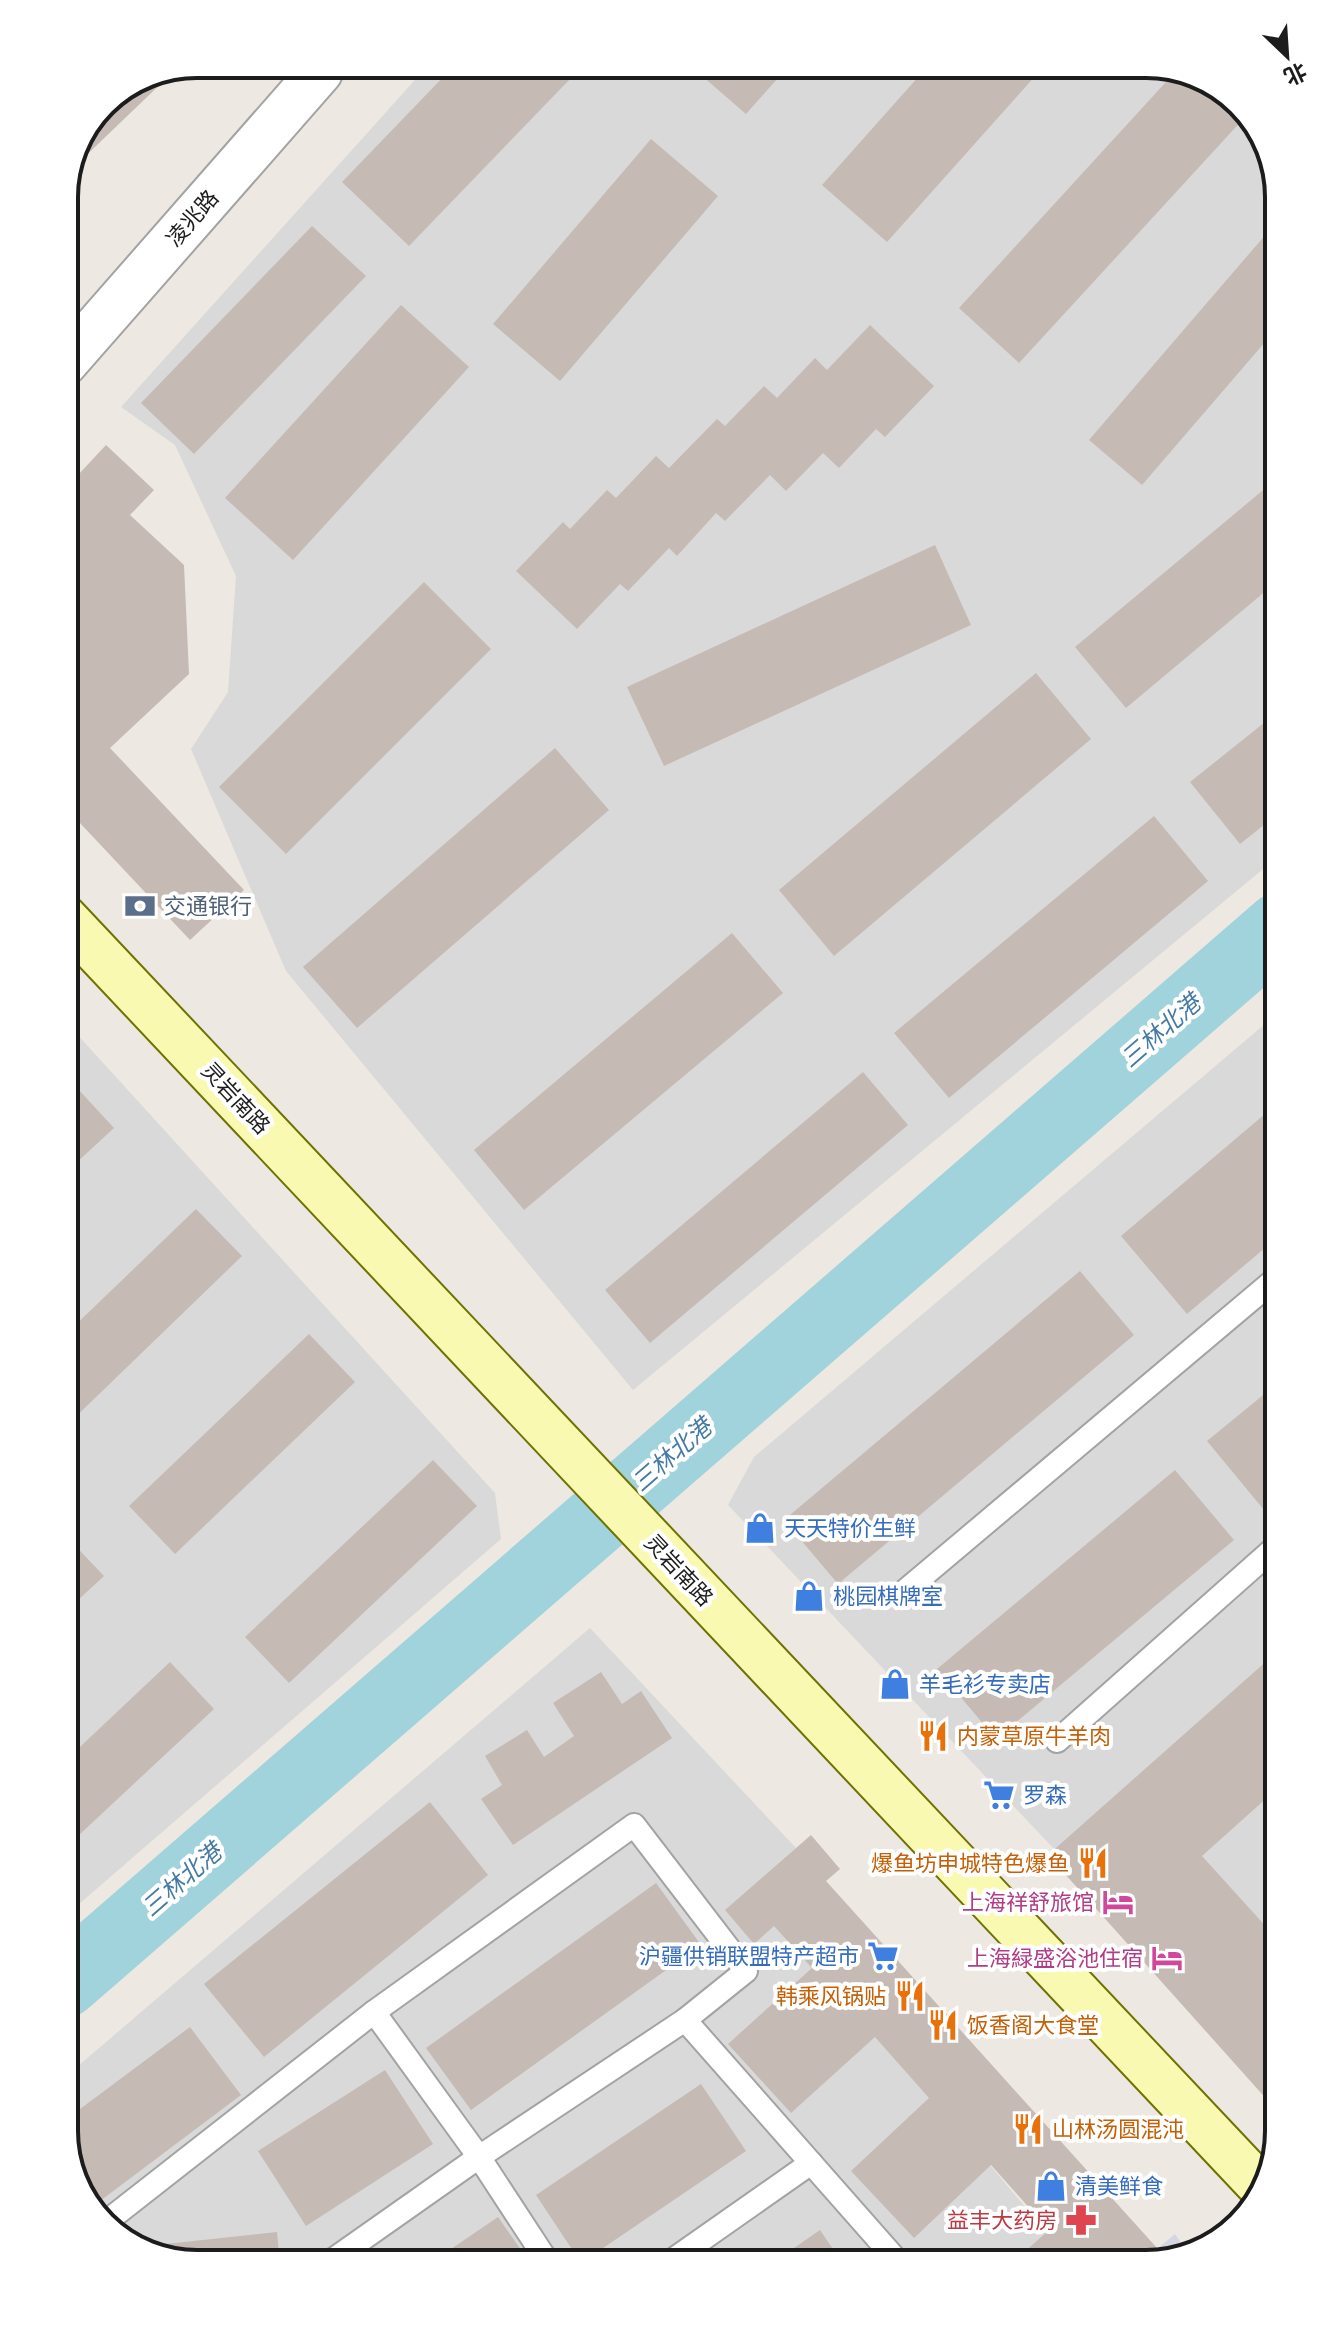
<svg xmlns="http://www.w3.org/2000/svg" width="1343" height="2328" font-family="'DM Sans','Noto Sans SC',sans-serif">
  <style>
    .residential { fill: #dad9d9 }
    .plaza { fill: #d5d6e3 }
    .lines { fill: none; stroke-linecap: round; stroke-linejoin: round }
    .river { stroke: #a0d3dc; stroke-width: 70 }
    .building { fill: #c5bab4 }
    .lane-casing { stroke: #a3a3a3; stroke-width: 26 }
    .street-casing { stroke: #a3a3a3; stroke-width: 48 }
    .secondary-casing { stroke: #6e7203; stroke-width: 48 }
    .lane { stroke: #fff; stroke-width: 22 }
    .street { stroke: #fff; stroke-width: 44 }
    .secondary { stroke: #faf9b2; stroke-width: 44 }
    .labels { text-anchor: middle; stroke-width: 8; stroke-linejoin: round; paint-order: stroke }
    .street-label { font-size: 22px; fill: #1c1c1c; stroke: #fff }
    .service-label { font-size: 22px; fill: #4e5e75; stroke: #fff; text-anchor: start }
    .shop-label { font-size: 22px; fill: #366cbe; stroke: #fff; text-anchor: start }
    .food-label { font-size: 22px; fill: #c56008; stroke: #fff; text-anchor: start }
    .hotel-label { font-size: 22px; fill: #b23c85; stroke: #fff; text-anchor: end }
    .health-label { font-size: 22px; fill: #be3a42; stroke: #fff; text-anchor: end }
    .water-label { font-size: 24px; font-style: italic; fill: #447aa4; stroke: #fff }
    .rim { fill: none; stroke: #1c1c1c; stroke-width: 4 }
  </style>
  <rect width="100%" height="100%" fill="#ede8e1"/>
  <g class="residential">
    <polygon points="1155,64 1220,87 1266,138 1279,197 1279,856 633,1390 286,971 191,749 228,692 236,576 175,445 121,407 423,71"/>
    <polygon points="1279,1012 1279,2086 728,1505 754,1457"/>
    <polygon points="64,1020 495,1493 501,1539 64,1917"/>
    <polygon points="590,1628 796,1848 755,1885 1073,2264 188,2264 123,2241 77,2190 64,2131 64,2078"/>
  </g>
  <polygon class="plaza" points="1175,2234 1189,2254 1139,2264"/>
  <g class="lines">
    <polyline class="river" points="64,1983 1279,928"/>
  </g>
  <g class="building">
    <polygon points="1045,65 887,242 822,185 928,66"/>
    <polygon points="787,68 746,114 694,69"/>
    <polygon points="563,70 571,78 409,246 342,182 449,71"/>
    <polygon points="1176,71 1214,84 1246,116 1019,363 959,308"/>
    <polygon points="146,74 171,74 73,168 103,103"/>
    <polygon points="651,139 718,196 560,381 493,324"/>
    <polygon points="1279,219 1279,326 1142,485 1089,440"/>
    <polygon points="312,226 366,276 194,454 141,403"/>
    <polygon points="401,305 469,367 293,560 225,498"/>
    <polygon points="870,325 934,386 885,437 876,429 839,468 823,453 786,491 770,475 725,521 716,513 677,556 669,548 628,591 620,584 577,629 516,571 563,522 570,529 607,490 616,498 656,456 669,468 717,419 725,426 764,386 777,398 815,358 827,370"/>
    <polygon points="106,445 154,490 130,515 184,565 189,674 110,748 244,890 190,940 64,806 64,490"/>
    <polygon points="1268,486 1279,500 1279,580 1126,708 1075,647"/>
    <polygon points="935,545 971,625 664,766 627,687"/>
    <polygon points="424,582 491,649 286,854 219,787"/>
    <polygon points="1036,673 1091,739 834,956 779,890"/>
    <polygon points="1279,711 1279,813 1240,844 1190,782"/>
    <polygon points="555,748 609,810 357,1028 303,967"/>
    <polygon points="1154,816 1208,881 949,1098 894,1033"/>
    <polygon points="732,933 783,993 524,1210 474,1150"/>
    <polygon points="863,1072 908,1125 650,1343 605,1290"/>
    <polygon points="64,1074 114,1128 64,1174"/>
    <polygon points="1279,1102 1279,1236 1187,1314 1121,1236"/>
    <polygon points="196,1209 242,1256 64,1428 64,1336"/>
    <polygon points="1080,1271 1134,1335 838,1584 784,1520"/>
    <polygon points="309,1334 355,1382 175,1554 129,1506"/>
    <polygon points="1279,1382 1279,1507 1269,1516 1207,1441"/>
    <polygon points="433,1460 477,1506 289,1683 245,1637"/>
    <polygon points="1175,1470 1234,1540 996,1739 937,1669"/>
    <polygon points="64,1534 104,1576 64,1613"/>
    <polygon points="1279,1650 1279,1787 1202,1856 1279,1941 1279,2113 1048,1855"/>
    <polygon points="170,1662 214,1709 64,1849 64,1762"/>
    <polygon points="601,1672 622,1704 641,1691 672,1738 513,1845 481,1799 502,1785 485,1756 527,1730 544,1757 574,1736 553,1703"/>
    <polygon points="430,1802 488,1875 264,2057 204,1984"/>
    <polygon points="811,1835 840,1869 826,1881 1157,2248 1139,2264 1011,2264 1049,2230 991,2165 914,2238 851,2171 929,2098 875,2037 791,2113 728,2044 812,1968 774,1926 754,1944 725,1910"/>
    <polygon points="656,1883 701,1945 471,2110 426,2048"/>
    <polygon points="190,2027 241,2095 92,2207 77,2190 64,2131 64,2121"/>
    <polygon points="385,2070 433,2144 306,2226 258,2151"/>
    <polygon points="701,2084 746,2151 581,2263 536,2195"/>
    <polygon points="498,2217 531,2264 429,2264"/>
    <polygon points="820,2230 843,2264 771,2264"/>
    <polygon points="277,2232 280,2264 188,2264 138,2247"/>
  </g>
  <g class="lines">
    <defs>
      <g id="lane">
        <polyline points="905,1591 1279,1276"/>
        <polyline points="1057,1741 1279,1544"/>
        <polyline points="374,2012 479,2157 549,2264"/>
        <polyline points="106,2222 374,2012 634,1825 746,1971 685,2020 900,2264"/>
        <polyline points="327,2264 479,2157 685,2020"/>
        <polyline points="667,2264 811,2163"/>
      </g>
      <polyline id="street" points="64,364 320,72"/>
      <polyline id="secondary" points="64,917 1262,2188"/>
    </defs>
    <use href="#lane" class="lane-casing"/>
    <use href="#street" class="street-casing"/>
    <use href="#secondary" class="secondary-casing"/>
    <use href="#lane" class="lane"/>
    <use href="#street" class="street"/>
    <use href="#secondary" class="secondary"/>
  </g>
  <defs>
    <symbol id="bank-bare" viewBox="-9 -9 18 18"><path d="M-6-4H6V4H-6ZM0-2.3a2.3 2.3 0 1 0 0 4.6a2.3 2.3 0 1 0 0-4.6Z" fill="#5c6f8a" stroke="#fff" stroke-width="2.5" paint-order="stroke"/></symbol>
    <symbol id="shop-bare" viewBox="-9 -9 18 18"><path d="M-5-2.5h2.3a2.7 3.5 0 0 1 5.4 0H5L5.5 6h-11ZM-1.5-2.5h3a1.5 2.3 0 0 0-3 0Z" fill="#3f7fe0" stroke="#fff" stroke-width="2.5" paint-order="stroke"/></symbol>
    <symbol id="restaurant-bare" viewBox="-9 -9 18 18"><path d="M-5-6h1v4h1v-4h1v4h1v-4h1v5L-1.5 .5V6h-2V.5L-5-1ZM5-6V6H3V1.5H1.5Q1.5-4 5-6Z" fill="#e8710a" stroke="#fff" stroke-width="2.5" paint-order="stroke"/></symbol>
    <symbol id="supermarket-bare" viewBox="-9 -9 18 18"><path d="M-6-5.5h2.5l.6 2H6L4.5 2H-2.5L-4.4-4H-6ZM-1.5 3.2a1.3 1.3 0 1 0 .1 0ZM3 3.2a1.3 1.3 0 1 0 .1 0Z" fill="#3f7fe0" stroke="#fff" stroke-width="2.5" paint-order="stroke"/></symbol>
    <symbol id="hotel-bare" viewBox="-9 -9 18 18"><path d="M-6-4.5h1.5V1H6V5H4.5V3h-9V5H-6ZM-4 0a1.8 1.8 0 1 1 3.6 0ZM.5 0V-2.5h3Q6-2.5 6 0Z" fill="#d1479c" stroke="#fff" stroke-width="2.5" paint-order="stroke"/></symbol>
    <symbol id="pharmacy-bare" viewBox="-9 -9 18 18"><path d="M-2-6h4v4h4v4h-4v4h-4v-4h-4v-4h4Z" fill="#e0444e" stroke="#fff" stroke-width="2.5" paint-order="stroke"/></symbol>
  </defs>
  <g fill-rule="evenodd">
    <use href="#bank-bare" x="118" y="884" width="44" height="44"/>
    <use href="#shop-bare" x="738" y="1506" width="44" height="44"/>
    <use href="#shop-bare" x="787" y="1574" width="44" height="44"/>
    <use href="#shop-bare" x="873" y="1662" width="44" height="44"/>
    <use href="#restaurant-bare" x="911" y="1714" width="44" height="44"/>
    <use href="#supermarket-bare" x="977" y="1773" width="44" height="44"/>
    <use href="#restaurant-bare" x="1071" y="1841" width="44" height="44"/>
    <use href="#hotel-bare" x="1096" y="1880" width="44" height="44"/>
    <use href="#supermarket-bare" x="861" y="1934" width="44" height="44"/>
    <use href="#hotel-bare" x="1145" y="1936" width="44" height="44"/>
    <use href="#restaurant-bare" x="888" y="1974" width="44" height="44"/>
    <use href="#restaurant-bare" x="921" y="2003" width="44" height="44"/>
    <use href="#restaurant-bare" x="1006" y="2107" width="44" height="44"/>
    <use href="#shop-bare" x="1029" y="2164" width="44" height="44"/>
    <use href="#pharmacy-bare" x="1059" y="2198" width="44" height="44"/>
  </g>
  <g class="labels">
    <g class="street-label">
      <text transform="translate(192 218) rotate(-49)" y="8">凌兆路</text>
      <text transform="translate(236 1098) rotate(47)" y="8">灵岩南路</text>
      <text transform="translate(679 1570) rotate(47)" y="8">灵岩南路</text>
    </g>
    <g class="service-label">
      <text x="164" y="914">交通银行</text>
    </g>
    <g class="shop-label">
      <text x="784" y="1536">天天特价生鲜</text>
      <text x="833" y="1604">桃园棋牌室</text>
      <text x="919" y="1692">羊毛衫专卖店</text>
      <text x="1023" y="1803">罗森</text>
      <text x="859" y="1964" text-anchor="end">沪疆供销联盟特产超市</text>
      <text x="1075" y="2194">清美鲜食</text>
    </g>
    <g class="food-label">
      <text x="957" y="1744">内蒙草原牛羊肉</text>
      <text x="1069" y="1871" text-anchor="end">爆鱼坊申城特色爆鱼</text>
      <text x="886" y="2004" text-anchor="end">韩乘风锅贴</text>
      <text x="967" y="2033">饭香阁大食堂</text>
      <text x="1052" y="2137">山林汤圆混沌</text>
    </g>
    <g class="hotel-label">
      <text x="1094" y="1910">上海祥舒旅馆</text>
      <text x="1143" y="1966">上海緑盛浴池住宿</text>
    </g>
    <g class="health-label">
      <text x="1057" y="2228">益丰大药房</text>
    </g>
    <g class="water-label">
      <text transform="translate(1161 1031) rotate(-41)" y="8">三林北港</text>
      <text transform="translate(672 1455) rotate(-41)" y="8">三林北港</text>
      <text transform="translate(182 1880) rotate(-41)" y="8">三林北港</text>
    </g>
  </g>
  <path d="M0 0H1343V2328H0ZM197 78H1146A119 119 0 0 1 1265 197V2131A119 119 0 0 1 1146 2250H197A119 119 0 0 1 78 2131V197A119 119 0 0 1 197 78Z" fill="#fff" fill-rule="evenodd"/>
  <path class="rim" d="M197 78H1146A119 119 0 0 1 1265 197V2131A119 119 0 0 1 1146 2250H197A119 119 0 0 1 78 2131V197A119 119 0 0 1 197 78Z"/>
  <g transform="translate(1287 56) rotate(155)" stroke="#ffffff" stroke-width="6" paint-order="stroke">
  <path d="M0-6L14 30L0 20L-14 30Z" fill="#1c1c1c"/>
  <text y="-12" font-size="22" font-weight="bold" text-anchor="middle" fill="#1c1c1c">北</text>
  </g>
</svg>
